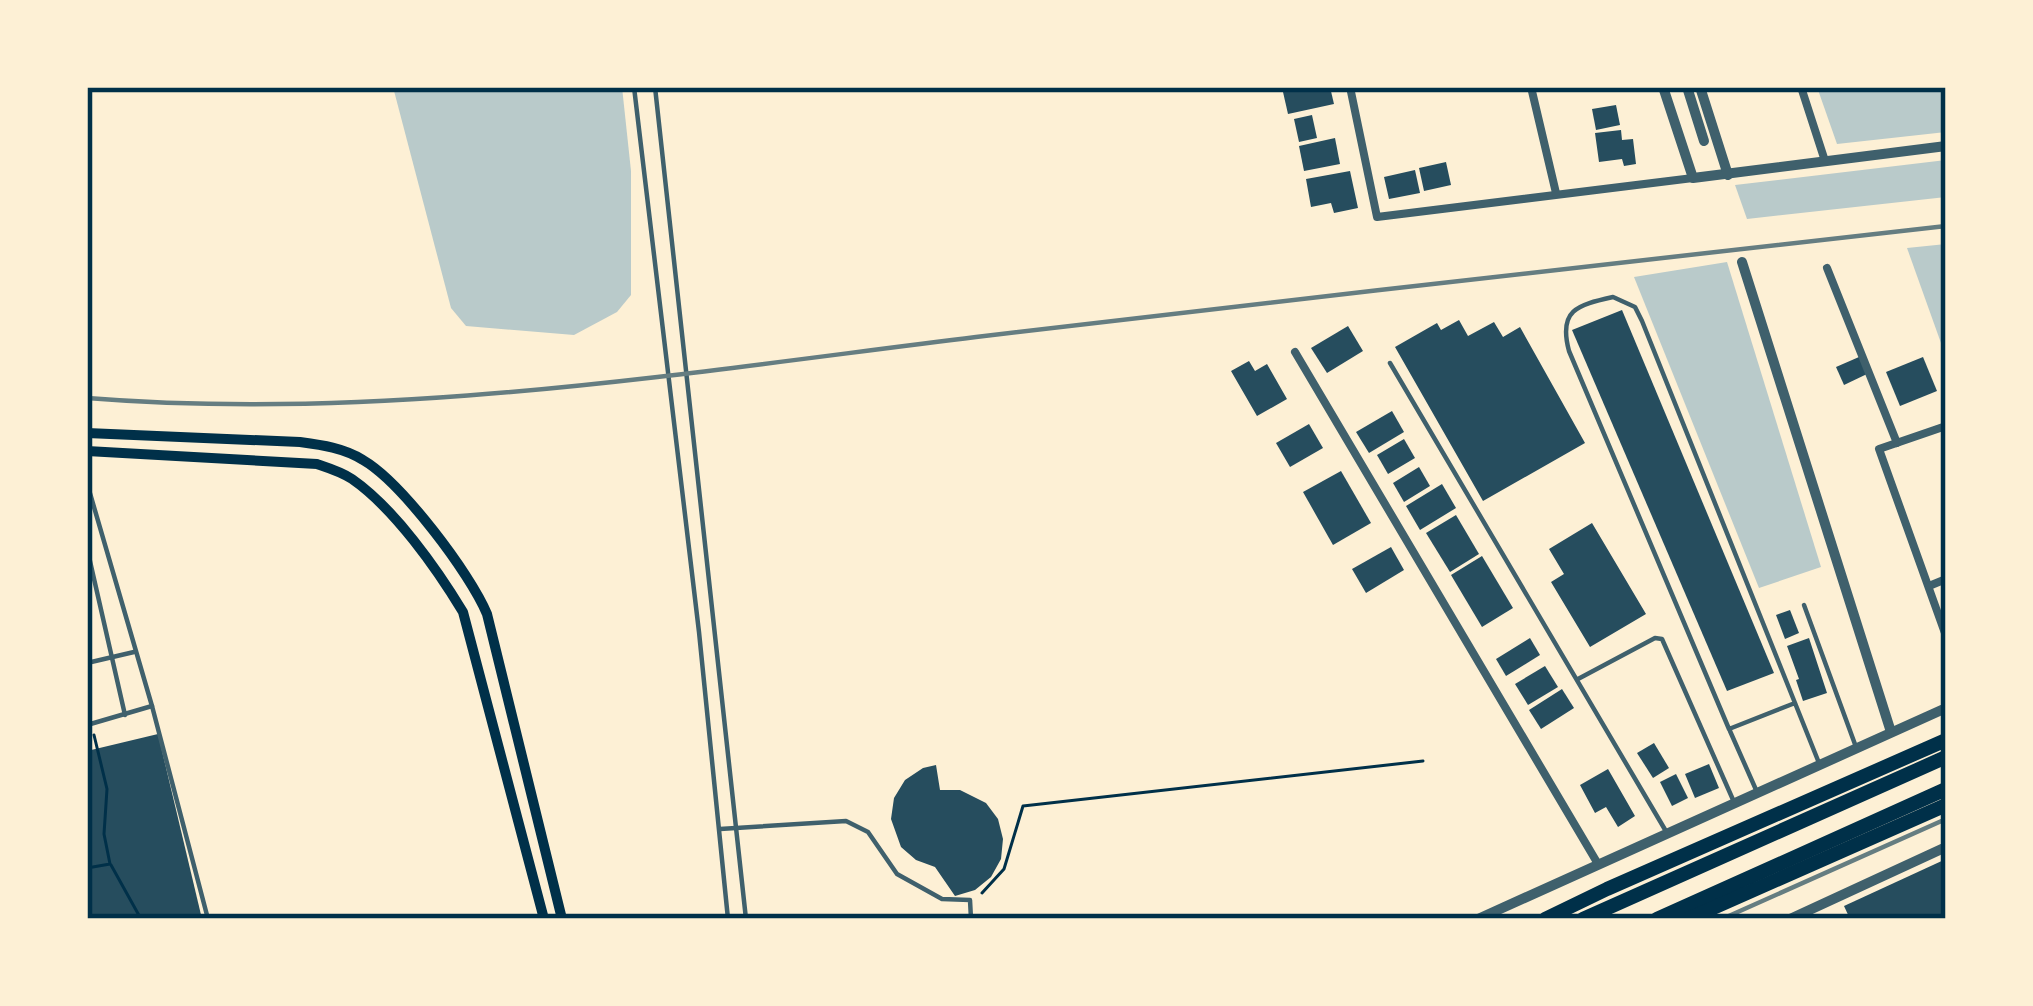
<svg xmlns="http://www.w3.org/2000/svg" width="2033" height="1006" font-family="'IBM Plex Serif',serif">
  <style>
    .green { fill: #b9caca }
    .building { fill: #264d5e }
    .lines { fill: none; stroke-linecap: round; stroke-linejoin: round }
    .path { stroke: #003049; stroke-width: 3 }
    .service { stroke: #3f606c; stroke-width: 4.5 }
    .minor { stroke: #3f606c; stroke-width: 8 }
    .tertiary { stroke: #3f606c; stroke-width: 10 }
    .secondary { stroke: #003049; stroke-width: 10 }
    .trunk { stroke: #003049; stroke-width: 14 }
    .rail { stroke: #657d81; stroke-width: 4.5 }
    .neatline { fill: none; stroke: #003049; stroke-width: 4.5 }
  </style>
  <rect width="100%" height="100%" fill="#fdf0d5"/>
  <g class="green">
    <polygon points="393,87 622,87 631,171 631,295 617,312 574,335 466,326 451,308"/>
    <polygon points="1817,87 1946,87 1946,132 1837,144"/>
    <polygon points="1946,160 1946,197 1747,219 1735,185"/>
    <polygon points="1946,244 1946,357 1907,248"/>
    <polygon points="1727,262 1821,567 1759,588 1634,277"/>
  </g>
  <g class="building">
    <polygon points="1303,87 1330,87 1334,104 1288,114 1283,92"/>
    <polygon points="1616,105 1620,125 1596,130 1592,109"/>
    <polygon points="1312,115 1317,138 1299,142 1294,119"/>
    <polygon points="1621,130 1622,140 1633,139 1636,164 1624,166 1622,159 1599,162 1595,133"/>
    <polygon points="1335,138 1340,164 1304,171 1299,146"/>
    <polygon points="1446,162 1451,185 1424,191 1419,168"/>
    <polygon points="1415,170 1420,193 1389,199 1384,177"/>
    <polygon points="1350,171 1358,208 1334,213 1331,203 1311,207 1306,179"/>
    <polygon points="1622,310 1774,673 1727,691 1572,330"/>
    <polygon points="1459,320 1468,336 1494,322 1503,337 1520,327 1585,443 1483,501 1395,347 1437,323 1441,330"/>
    <polygon points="1348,326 1363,351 1327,373 1311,348"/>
    <polygon points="1859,357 1867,374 1844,385 1836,367"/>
    <polygon points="1923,357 1937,391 1900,406 1886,372"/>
    <polygon points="1249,361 1255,371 1267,364 1287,399 1257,416 1231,371"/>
    <polygon points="1392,411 1404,432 1369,453 1356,432"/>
    <polygon points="1309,424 1323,448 1290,467 1276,443"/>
    <polygon points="1404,439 1415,458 1388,474 1377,455"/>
    <polygon points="1419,467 1430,486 1404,502 1393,483"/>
    <polygon points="1341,471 1371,523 1333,545 1303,492"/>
    <polygon points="1442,484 1456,508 1420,530 1406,506"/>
    <polygon points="1456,515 1479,554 1450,572 1426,533"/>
    <polygon points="1592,523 1646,614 1590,647 1551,582 1564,574 1549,549"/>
    <polygon points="1391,547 1404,570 1366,593 1352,569"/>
    <polygon points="1482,556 1513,608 1482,627 1451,575"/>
    <polygon points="1790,610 1799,633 1785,639 1776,615"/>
    <polygon points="1530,638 1540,655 1506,676 1496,659"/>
    <polygon points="1809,638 1827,693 1803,701 1796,680 1799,679 1787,646"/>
    <polygon points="1545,666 1558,687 1528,705 1515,684"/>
    <polygon points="1562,689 1574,708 1541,729 1529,710"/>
    <polygon points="158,734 202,919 87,919 87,751"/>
    <polygon points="1654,743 1669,768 1653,778 1637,753"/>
    <polygon points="1709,764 1719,788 1695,798 1685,774"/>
    <polygon points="936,765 940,790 960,790 986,803 998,819 1003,839 1001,859 991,877 975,890 955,896 935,867 916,860 901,847 891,819 894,798 905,780 923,768"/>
    <polygon points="1608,769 1635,816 1618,827 1606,807 1595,813 1580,785"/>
    <polygon points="1676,774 1688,798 1672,806 1660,782"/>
    <polygon points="1946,859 1946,919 1850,919 1844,906"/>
  </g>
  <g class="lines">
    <g class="path">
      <polyline points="111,865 141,919"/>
      <polyline points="87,868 110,864 104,834 107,789 94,735"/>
      <polyline points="982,893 1004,869 1023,806 1423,761"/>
    </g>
    <g class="service">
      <polyline points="634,87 699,632 728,919"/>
      <polyline points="655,87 746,919"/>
      <polyline points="1390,363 1667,833"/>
      <polyline points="87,483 152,706 87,725"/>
      <polyline points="87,548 125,715"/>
      <polyline points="1804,605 1856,747"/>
      <polyline points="87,663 134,652"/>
      <polyline points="1578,679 1655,638 1662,639 1734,802"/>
      <path d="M1795 703 1729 729 1569 351C1558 310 1577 305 1613 297L1635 307 1642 321 1795 703 1819 763"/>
      <polyline points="152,706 208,919"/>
      <polyline points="1730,731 1757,792"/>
      <polyline points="720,829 846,821 868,832 897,874 942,899 970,900 971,919"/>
    </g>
    <g class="minor">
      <polyline points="1350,87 1377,217 1693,178"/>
      <polyline points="1531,87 1556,193"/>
      <polyline points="1801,87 1825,161"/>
      <polyline points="1827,268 1897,443"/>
      <polyline points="1295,352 1598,864"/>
      <polyline points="1946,426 1879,449 1946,636"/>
      <polyline points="1929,586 1946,579"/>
    </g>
    <g class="tertiary">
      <polyline points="1663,87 1693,178 1946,146"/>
      <polyline points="1687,87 1704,141"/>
      <polyline points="1700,87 1728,175"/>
      <polyline points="1742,262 1891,732"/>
      <polyline points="1478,919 1946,708"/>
      <polyline points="1790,919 1946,847"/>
    </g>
    <g class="secondary">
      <path d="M87 433 300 442C322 445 344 448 363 460 401 482 470 573 487 614L562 919"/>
      <path d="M87 451 317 464C329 468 342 472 352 479 394 508 437 569 463 612L544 919"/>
    </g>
    <g class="trunk">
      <polyline points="1545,919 1607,889 1946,740"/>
      <polyline points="1583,919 1946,757"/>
      <polyline points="1657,919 1946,789"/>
      <polyline points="1688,919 1946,805"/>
    </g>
    <g class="rail">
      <path d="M87 398C384 422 682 373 976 337 1299 298 1623 263 1946 226"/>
      <polyline points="1722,919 1946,819"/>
    </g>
  </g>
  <rect width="2033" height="1006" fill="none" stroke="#fdf0d5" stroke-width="180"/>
  <rect x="90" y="90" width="1853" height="826" class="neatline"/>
</svg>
